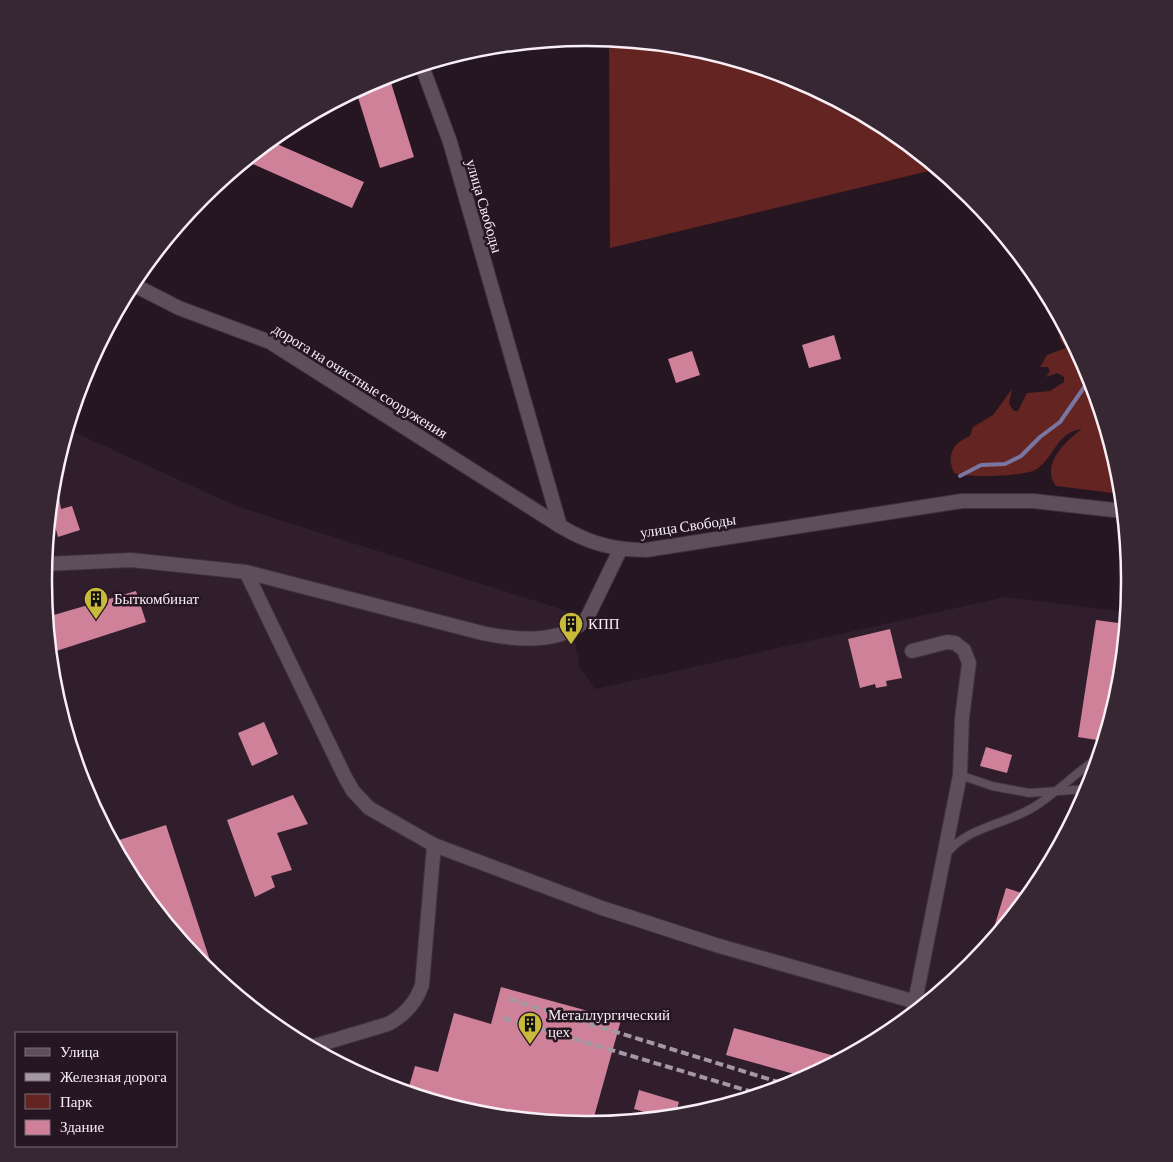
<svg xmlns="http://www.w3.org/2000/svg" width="1173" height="1162" font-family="'Crimson Pro',serif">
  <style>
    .built { fill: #311e2d }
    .green { fill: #642421 }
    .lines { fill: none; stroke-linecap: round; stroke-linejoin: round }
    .stream { stroke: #7976a3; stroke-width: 4 }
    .building { fill: #cf819a }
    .service-casing { stroke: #3c323a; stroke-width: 10 }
    .minor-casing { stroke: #3c323a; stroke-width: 16 }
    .service { stroke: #5e4d5a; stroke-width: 8 }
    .minor { stroke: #5e4d5a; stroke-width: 14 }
    .rail { stroke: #a498a2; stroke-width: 4; stroke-dasharray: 8 4; stroke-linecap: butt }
    .labels { text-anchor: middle; stroke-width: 5; stroke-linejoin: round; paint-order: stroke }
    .street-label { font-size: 15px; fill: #f8eef6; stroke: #251622 }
    .poi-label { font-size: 15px; fill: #f8eef6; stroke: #251622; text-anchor: start }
    .rim { fill: none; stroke: #f8eef6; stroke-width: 2.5 }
  </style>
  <rect width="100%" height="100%" fill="#251622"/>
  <polygon class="built" points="67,429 236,506 567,611 579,661 577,663 595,689 1006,597 1127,612 1119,687 1089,789 1038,883 971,966 888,1033 794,1083 692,1114 586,1124 480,1114 378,1083 284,1033 202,965 134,883 84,789 53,687 43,581 54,475"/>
  <g class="green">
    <polygon points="609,40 693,48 795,79 889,129 937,169 610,248"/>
    <path d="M1063 325 1089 373 1120 475 1121 494 1056 486C1040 464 1066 441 1082 429 1058 431 1054 457 1037 469 1025 477 964 478 954 473 946 455 953 443 970 436L973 427 993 415 1012 389 1009 404 1014 411H1018L1027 393 1050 391 1064 382V377L1057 373 1046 377 1050 371 1048 367H1040L1047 355 1066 348 1059 338Z"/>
  </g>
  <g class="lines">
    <polyline class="stream" points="960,476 981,465 1005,464 1021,456 1040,437 1060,422 1085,386 1089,373"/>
  </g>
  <g class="building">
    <polygon points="389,76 414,157 380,168 356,91"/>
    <polygon points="270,141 364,182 352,208 246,161"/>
    <polygon points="834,335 841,359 809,368 802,345"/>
    <polygon points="692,351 700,375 676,383 668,359"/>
    <polygon points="53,481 56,481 61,509 72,506 80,530 58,537 54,522 48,531"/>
    <polygon points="136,591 146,622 50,653 47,617"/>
    <polygon points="1096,620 1126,624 1120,687 1103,741 1078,737"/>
    <polygon points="890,629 902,678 886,681 887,686 876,688 875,684 860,688 848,639"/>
    <polygon points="264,722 278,754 252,766 238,733"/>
    <polygon points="986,747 1012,755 1007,773 980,766"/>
    <polygon points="293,795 308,824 277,833 292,870 271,876 275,887 255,897 227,820"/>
    <polygon points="166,825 215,976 202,965 134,883 113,842"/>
    <polygon points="1006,888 1028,895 991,941 990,941"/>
    <polygon points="501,987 621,1020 592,1124 480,1114 467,1110 467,1108 408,1090 415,1066 438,1072 454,1013 491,1024"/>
    <polygon points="734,1028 842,1058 805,1077 726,1055"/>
    <polygon points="639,1090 679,1102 675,1116 662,1117 634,1109"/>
  </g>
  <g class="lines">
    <defs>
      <g id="service">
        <polyline points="960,775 992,786 1029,793 1088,789"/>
        <path d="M947 853C969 826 1005 825 1034 807 1057 793 1075 773 1098 758"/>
      </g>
      <g id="minor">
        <path d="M422 66 450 142 560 526C588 543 613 550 646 550L962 501H1033L1123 511"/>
        <polyline points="132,284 179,308 270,342 560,526"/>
        <path d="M45 564 131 560 246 572 482 633C514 640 563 645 587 618L620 550"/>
        <polyline points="246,572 345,777 353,791 369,808 434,845 602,908 716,945 916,1002"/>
        <polyline points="912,651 947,642 955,643 964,650 969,663 962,718 960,775 913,1012"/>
        <path d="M311 1047 388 1024C405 1015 416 1003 422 985L434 845"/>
      </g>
    </defs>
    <use href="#service" class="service-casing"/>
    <use href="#minor" class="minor-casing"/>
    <use href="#service" class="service"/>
    <use href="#minor" class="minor"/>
    <g class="rail">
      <polyline points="509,999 788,1085"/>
      <polyline points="504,1018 759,1094"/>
    </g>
  </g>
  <defs>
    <symbol id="building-pin" viewBox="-11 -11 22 30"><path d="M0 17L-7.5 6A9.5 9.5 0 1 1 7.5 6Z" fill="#c8bb3b" stroke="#251622"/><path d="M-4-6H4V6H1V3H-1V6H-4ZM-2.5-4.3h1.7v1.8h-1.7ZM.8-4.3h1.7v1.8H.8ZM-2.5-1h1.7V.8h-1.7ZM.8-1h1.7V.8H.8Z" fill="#111"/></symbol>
  </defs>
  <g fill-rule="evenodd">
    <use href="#building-pin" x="82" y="585" width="28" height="38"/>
    <use href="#building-pin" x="557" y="610" width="28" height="38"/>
    <use href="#building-pin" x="516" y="1010" width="28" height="38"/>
  </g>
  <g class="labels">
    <g class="street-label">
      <text transform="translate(484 206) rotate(74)" y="5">улица Свободы</text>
      <text transform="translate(360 381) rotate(32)" y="5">дорога на очистные сооружения</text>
      <text transform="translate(688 526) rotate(-8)" y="5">улица Свободы</text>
    </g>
    <g class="poi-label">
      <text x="114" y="604">Быткомбинат</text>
      <text x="588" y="629">КПП</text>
      <text x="548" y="1020">Металлургический<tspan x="548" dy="17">цех</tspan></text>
    </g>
  </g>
  <path d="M0 0H1173V1162H0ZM586 46H587A534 534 0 0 1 1121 580V582A534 534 0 0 1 587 1116H586A534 534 0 0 1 52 582V580A534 534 0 0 1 586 46Z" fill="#362733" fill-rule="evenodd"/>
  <path class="rim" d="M586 46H587A534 534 0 0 1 1121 580V582A534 534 0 0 1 587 1116H586A534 534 0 0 1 52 582V580A534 534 0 0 1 586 46Z"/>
  <rect x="15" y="1032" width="162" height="115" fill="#251622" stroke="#796c77"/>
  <rect x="25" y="1048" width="25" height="8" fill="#5e4d5a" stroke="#796c77"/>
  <text x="60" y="1057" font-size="15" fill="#f8eef6">Улица</text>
  <rect x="25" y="1073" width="25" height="8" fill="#a498a2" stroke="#796c77"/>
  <text x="60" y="1082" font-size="15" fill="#f8eef6">Железная дорога</text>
  <rect x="25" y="1094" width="25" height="15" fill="#642421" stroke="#796c77"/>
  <text x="60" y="1107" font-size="15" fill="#f8eef6">Парк</text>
  <rect x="25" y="1120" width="25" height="15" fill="#cf819a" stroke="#796c77"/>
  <text x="60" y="1132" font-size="15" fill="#f8eef6">Здание</text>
</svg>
